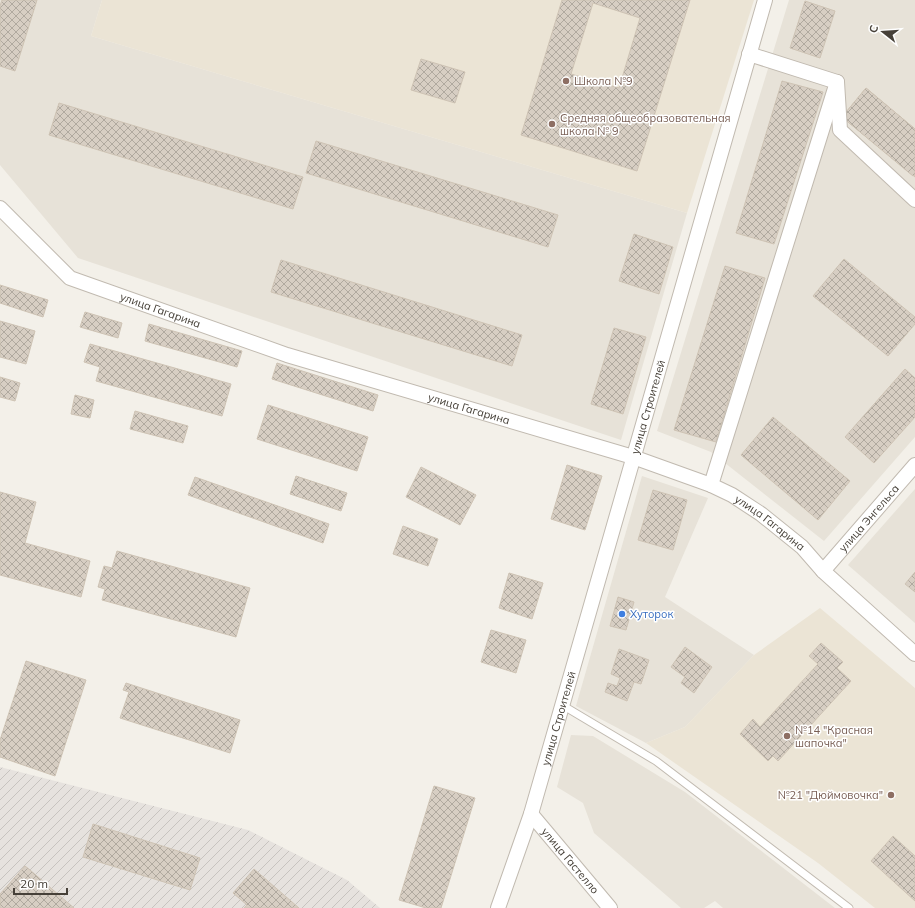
<svg xmlns="http://www.w3.org/2000/svg" width="915" height="908" font-family="Mulish,sans-serif">
  <style>
    .residential { fill: #e7e2d8 }
    .industrial { fill: url(#industrial-furrows) }
    .education { fill: #ebe4d5 }
    .building { fill: url(#building-cross-hatch); stroke: #cec3b4; fill-rule: evenodd }
    .lines { fill: none; stroke-linecap: round; stroke-linejoin: round }
    .lane-casing { stroke: #c1bab0; stroke-width: 9 }
    .street-casing { stroke: #c1bab0; stroke-width: 16 }
    .lane { stroke: #fff; stroke-width: 7 }
    .street { stroke: #fff; stroke-width: 14 }
    .education-dot { fill: #8d6e63; stroke: #fff; stroke-width: 1.5 }
    .shop-dot { fill: #3f7fe0; stroke: #fff; stroke-width: 1.5 }
    .labels { text-anchor: middle; stroke-width: 3; stroke-linejoin: round; paint-order: stroke }
    .education-label { font-size: 11px; fill: #785e54; stroke: #fff; text-anchor: start }
    .street-label { font-size: 11px; fill: #464038; stroke: #fff }
    .shop-label { font-size: 11px; fill: #366cbe; stroke: #fff; text-anchor: start }
  </style>
  <defs>
    <pattern id="industrial-furrows" width="10" height="10" patternUnits="userSpaceOnUse"><rect width="10" height="10" fill="#e6e2de"/><path d="M-1 1l2-2M0 10L10 0M9 11l2-2" fill="none" stroke="#c7c3bf"/></pattern>
    <pattern id="building-cross-hatch" width="8" height="8" patternUnits="userSpaceOnUse"><rect width="8" height="8" fill="#d7cec3"/><path d="M0 0l8 8M0 8l8-8" fill="none" stroke="#b0a99f"/></pattern>
  </defs>
  <rect width="100%" height="100%" fill="#f3f0e9"/>
  <g class="residential">
    <polygon points="0,0 102,0 91,36 687,213 621,440 78,258 0,165"/>
    <polygon points="789,0 915,0 915,437 824,541 711,452 657,431"/>
    <polygon points="642,476 708,498 665,597 754,655 685,727 646,743 576,706"/>
    <polygon points="915,489 915,623 848,565"/>
    <polygon points="571,735 593,736 685,792 835,908 723,908 715,901 704,908 681,908 594,833 583,803 557,787"/>
  </g>
  <polygon class="industrial" points="0,767 248,830 347,880 380,908 0,908"/>
  <g class="education">
    <polygon points="102,0 754,0 687,213 91,36"/>
    <polygon points="820,608 915,688 915,908 875,908 818,863 646,743 685,727 754,655"/>
  </g>
  <g class="building">
    <polygon points="2,0 37,0 15,71 0,66 0,6"/>
    <path d="M562 0H690L637 171 521 135ZM593 3 640 18 619 88 571 74Z"/>
    <polygon points="805,1 835,11 820,58 790,48"/>
    <polygon points="421,59 465,72 455,103 411,90"/>
    <polygon points="782,81 823,92 774,244 736,233"/>
    <polygon points="866,88 915,129 915,177 842,117"/>
    <polygon points="866,88 915,129 915,174 913,176 842,117"/>
    <polygon points="59,103 303,177 293,209 49,135"/>
    <polygon points="316,141 558,215 548,247 306,173"/>
    <polygon points="634,234 673,247 659,294 619,281"/>
    <polygon points="844,259 915,317 915,324 888,356 813,296"/>
    <polygon points="281,260 522,335 512,366 271,292"/>
    <polygon points="725,266 765,278 716,442 674,430"/>
    <polygon points="0,285 48,300 43,317 0,303"/>
    <polygon points="85,312 122,323 118,338 80,327"/>
    <polygon points="0,321 35,331 26,364 0,357"/>
    <polygon points="149,324 242,351 237,367 145,341"/>
    <polygon points="614,328 646,337 623,414 591,404"/>
    <polygon points="90,344 231,384 222,416 96,381 100,367 84,362"/>
    <polygon points="277,363 378,395 373,411 272,379"/>
    <polygon points="905,369 915,378 915,417 874,463 845,437"/>
    <polygon points="0,377 20,383 15,401 0,397"/>
    <polygon points="75,395 94,400 90,418 71,414"/>
    <polygon points="268,405 368,437 357,471 257,439"/>
    <polygon points="135,411 188,426 183,443 130,429"/>
    <polygon points="773,417 850,481 818,520 741,455"/>
    <polygon points="567,465 602,476 585,530 551,519"/>
    <polygon points="421,467 476,495 460,525 406,497"/>
    <polygon points="296,476 347,493 341,511 290,494"/>
    <polygon points="195,477 329,524 323,543 188,495"/>
    <polygon points="653,490 687,500 673,550 638,540"/>
    <polygon points="0,492 36,502 25,543 90,561 81,597 0,575"/>
    <polygon points="403,526 438,539 428,566 393,554"/>
    <polygon points="117,551 250,588 236,637 102,600 105,589 98,587 104,566 112,568"/>
    <polygon points="915,572 915,592 905,584"/>
    <polygon points="509,573 543,583 532,619 499,608"/>
    <polygon points="618,597 634,602 626,630 610,626"/>
    <polygon points="491,630 526,640 516,673 481,662"/>
    <polygon points="821,643 843,662 837,668 851,681 778,761 773,756 768,761 740,734 753,719 760,727 818,664 809,656"/>
    <polygon points="685,647 712,667 694,693 681,683 685,677 671,667"/>
    <polygon points="619,649 649,660 641,684 634,682 627,701 605,692 608,683 617,686 620,678 611,674"/>
    <polygon points="26,661 86,680 55,776 0,757 0,740"/>
    <polygon points="126,683 240,720 230,753 120,718 129,692 123,690"/>
    <polygon points="434,786 475,798 441,908 426,908 399,900"/>
    <polygon points="93,824 200,858 190,890 83,857"/>
    <polygon points="893,836 915,856 915,901 871,861"/>
    <polygon points="25,866 30,870 74,908 0,908 0,894"/>
    <polygon points="254,869 299,908 244,908 247,905 233,893"/>
  </g>
  <g class="lines">
    <defs>
      <polyline id="lane" points="562,705 656,761 849,908"/>
      <g id="street">
        <polyline points="749,54 837,82 840,130 915,200"/>
        <path id="s1" d="M0 208 70 278 287 355 633 457 711 485 732 495 761 514 802 547 823 571 915 654"/>
        <polyline points="711,485 837,82"/>
        <path id="s2" d="M823 571 915 465"/>
        <path id="s3" d="M531 814 610 908"/>
        <path id="s4" d="M498 908 531 814 765 0"/>
      </g>
    </defs>
    <use href="#lane" class="lane-casing"/>
    <use href="#street" class="street-casing"/>
    <use href="#lane" class="lane"/>
    <use href="#street" class="street"/>
  </g>
  <g class="education-dot">
    <circle cx="566" cy="81" r="4"/>
    <circle cx="552" cy="124" r="4"/>
    <circle cx="787" cy="736" r="4"/>
    <circle cx="891" cy="795" r="4"/>
  </g>
  <circle class="shop-dot" cx="622" cy="614" r="4"/>
  <g class="labels">
    <g class="education-label">
      <text x="574" y="85">Школа №9</text>
      <text x="560" y="122">Средняя общеобразовательная<tspan x="560" dy="13">школа № 9</tspan></text>
      <text x="795" y="734">№14 "Красная<tspan x="795" dy="13">шапочка"</tspan></text>
      <text x="883" y="799" text-anchor="end">№21 "Дюймовочка"</text>
    </g>
    <g class="street-label">
      <text dy="4" stroke="none"><textPath href="#s1" startOffset="195">улица Гагарина</textPath></text>
      <text dy="4" stroke="none"><textPath href="#s4" startOffset="523">улица Строителей</textPath></text>
      <text dy="4" stroke="none"><textPath href="#s1" startOffset="519">улица Гагарина</textPath></text>
      <text dy="4" stroke="none"><textPath href="#s2" startOffset="70">улица Энгельса</textPath></text>
      <text dy="4" stroke="none"><textPath href="#s1" startOffset="843">улица Гагарина</textPath></text>
      <text dy="4" stroke="none"><textPath href="#s4" startOffset="199">улица Строителей</textPath></text>
      <text dy="4" stroke="none"><textPath href="#s3" startOffset="61">улица Гастелло</textPath></text>
    </g>
    <g class="shop-label">
      <text x="630" y="618">Хуторок</text>
    </g>
  </g>
  <g transform="translate(883 32) rotate(287)" stroke="#ffffff" stroke-width="3" paint-order="stroke">
  <path d="M0-3L7 15L0 10L-7 15Z" fill="#464038"/>
  <text y="-6" font-size="11" font-weight="bold" text-anchor="middle" fill="#464038">С</text>
  </g>
  <path d="M14 888v6h53v-6" fill="none" stroke="#464038" stroke-width="2"/>
  <text x="20" y="888" font-size="12" fill="#464038" stroke="#ffffff" stroke-width="3" paint-order="stroke">20 m</text>
</svg>
